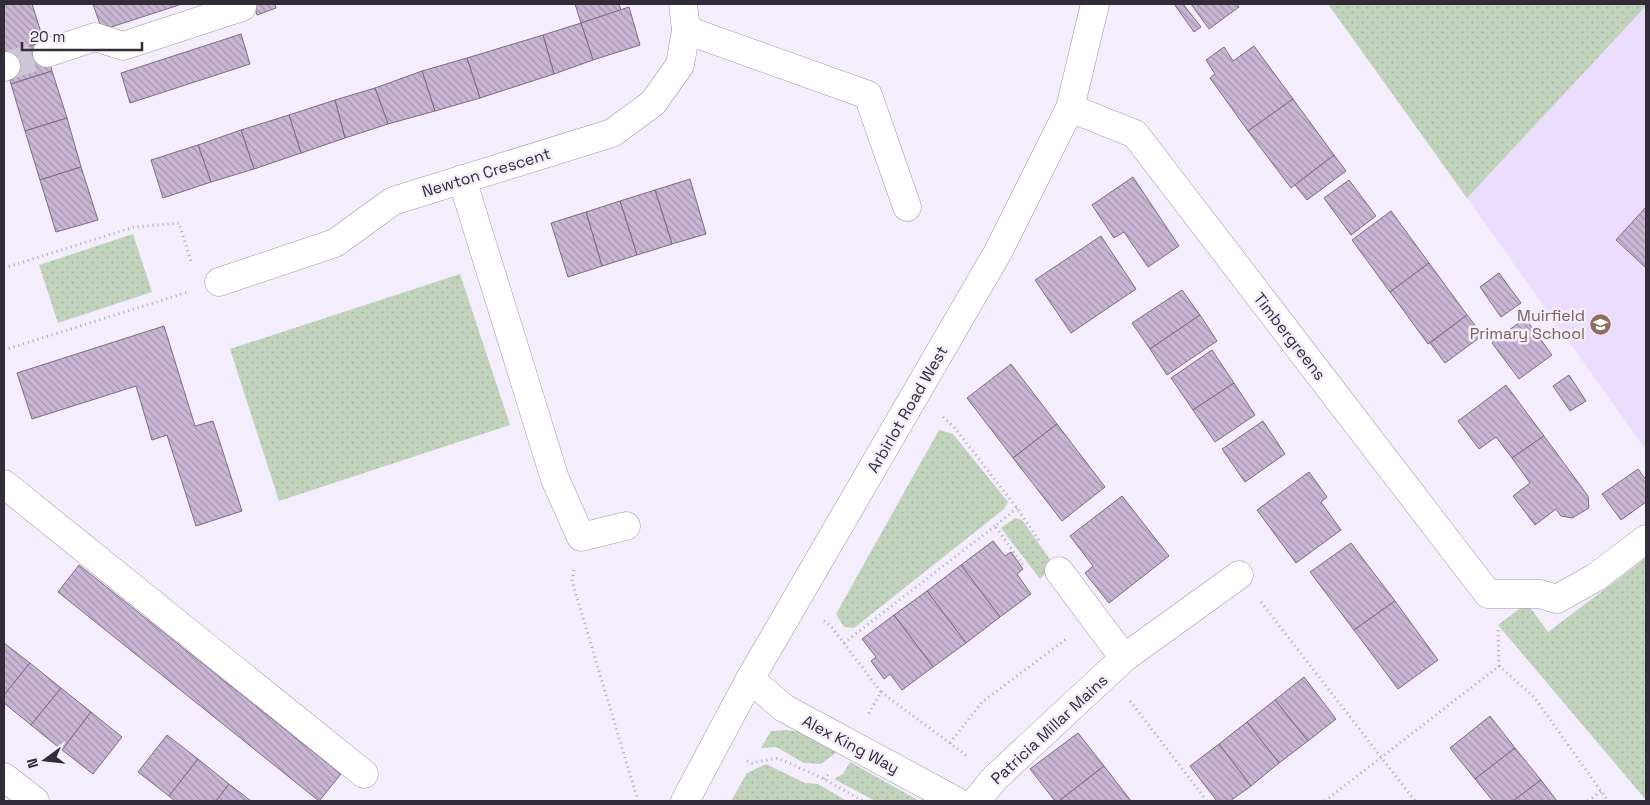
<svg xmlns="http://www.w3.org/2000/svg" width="1650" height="805" font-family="'Space Grotesk',sans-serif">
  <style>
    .built { fill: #ebddfd }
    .grass { fill: url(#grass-dots) }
    .building { fill: url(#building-back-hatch); stroke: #7d6b86 }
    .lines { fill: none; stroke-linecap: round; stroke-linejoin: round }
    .minor-tunnel { stroke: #cdc7d5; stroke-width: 28; stroke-dasharray: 28 14; stroke-linecap: butt }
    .minor-casing { stroke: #a193b1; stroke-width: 29 }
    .major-casing { stroke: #a193b1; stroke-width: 29 }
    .path { stroke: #ada7b4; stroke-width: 3; stroke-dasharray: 1 4; stroke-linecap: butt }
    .minor { stroke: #fff; stroke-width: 28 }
    .major { stroke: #fff; stroke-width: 28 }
    .labels { text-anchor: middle; stroke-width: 5; stroke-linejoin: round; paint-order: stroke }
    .street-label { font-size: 16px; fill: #322c38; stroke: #f4eefc }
    .education-label { font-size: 16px; fill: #785e54; stroke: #f4eefc; text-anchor: end }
  </style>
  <defs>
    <pattern id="grass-dots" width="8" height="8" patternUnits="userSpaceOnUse" patternTransform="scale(1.25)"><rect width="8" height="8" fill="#c2d3bd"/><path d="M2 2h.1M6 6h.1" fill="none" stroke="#a7b5a3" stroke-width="1.8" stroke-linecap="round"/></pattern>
    <pattern id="building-back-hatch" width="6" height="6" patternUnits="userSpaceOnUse" patternTransform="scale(1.25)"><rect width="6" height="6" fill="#c9b6d4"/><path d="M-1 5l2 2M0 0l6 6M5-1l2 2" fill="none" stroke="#a494ad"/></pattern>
  </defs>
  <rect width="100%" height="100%" fill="#f4eefc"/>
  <polygon class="built" points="1328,4 1646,4 1646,450 1467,198"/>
  <g class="grass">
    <polygon points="1328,4 1646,4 1646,6 1467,198"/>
    <polygon points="133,234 152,292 58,323 39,265"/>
    <polygon points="460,274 510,425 279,501 230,349"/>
    <polygon points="939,430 953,434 1008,502 1004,509 854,628 844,627 836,614"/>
    <polygon points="1015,518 1022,520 1054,565 1040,579 1001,528"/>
    <polygon points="1646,558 1646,800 1498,625 1527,603 1548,632"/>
    <polygon points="786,730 803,732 837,752 821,764 804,763 776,747 761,748 771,731"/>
    <polygon points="850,762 916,799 918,801 875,801 834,779 843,774"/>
    <polygon points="766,764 805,783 818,784 847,801 731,801 747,773"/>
  </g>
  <g class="building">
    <polygon points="4,4 32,4 44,42 4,54"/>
    <polygon points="93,4 182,4 102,30"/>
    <polygon points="254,4 275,4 276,8 257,15"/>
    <polygon points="575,4 619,4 621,10 581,23"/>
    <polygon points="1174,4 1183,4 1201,27 1194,32"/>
    <polygon points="1191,4 1237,4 1239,7 1209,29"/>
    <polygon points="629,7 640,45 593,60 581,23"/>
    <polygon points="581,23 593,60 554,74 543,35"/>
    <polygon points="241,34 250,64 130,103 121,73"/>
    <polygon points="543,35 554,74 480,98 467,58"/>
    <polygon points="44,42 52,71 11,84 4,54"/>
    <polygon points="1254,46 1293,99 1248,131 1210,78 1215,74 1206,60 1224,47 1233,61"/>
    <polygon points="467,58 480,98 435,111 422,71"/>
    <polygon points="52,71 67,118 25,131 11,84"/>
    <polygon points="422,71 435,111 388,124 375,88"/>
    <polygon points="375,88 388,124 345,138 335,100"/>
    <polygon points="1293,99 1334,155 1291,188 1248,131"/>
    <polygon points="335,100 345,138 301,153 289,115"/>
    <polygon points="289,115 301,153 254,169 241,130"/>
    <polygon points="67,118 81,167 40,180 25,131"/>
    <polygon points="241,130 254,169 211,182 198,145"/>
    <polygon points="198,145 211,182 163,198 151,160"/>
    <polygon points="1334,155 1346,171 1307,200 1295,185"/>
    <polygon points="81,167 98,220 56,232 40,180"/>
    <polygon points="1133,177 1179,246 1148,267 1124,232 1114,238 1092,205"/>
    <polygon points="690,179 706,234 672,244 655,190"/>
    <polygon points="1349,180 1376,216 1351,235 1324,198"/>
    <polygon points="655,190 672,244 637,255 620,201"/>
    <polygon points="620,201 637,255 602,266 586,212"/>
    <polygon points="1646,207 1646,268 1616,240"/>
    <polygon points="1391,211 1429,263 1390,292 1352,240"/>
    <polygon points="586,212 602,266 568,277 551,223"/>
    <polygon points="1101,236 1136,289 1071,333 1035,280"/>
    <polygon points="1429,263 1467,315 1428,344 1390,292"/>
    <polygon points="1499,273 1521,303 1501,317 1480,287"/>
    <polygon points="1182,290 1200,315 1150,349 1132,323"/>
    <polygon points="1200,315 1217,341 1167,375 1150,349"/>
    <polygon points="1467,315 1483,335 1445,363 1430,343"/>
    <polygon points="1525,318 1552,355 1519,379 1492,343"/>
    <polygon points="164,326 195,426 213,421 242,511 196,526 167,435 152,440 136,386 32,419 17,373"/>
    <polygon points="1212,350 1234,383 1193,410 1171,378"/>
    <polygon points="1011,364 1057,424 1013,458 967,398"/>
    <polygon points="1569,375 1586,401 1570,411 1553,386"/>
    <polygon points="1234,383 1255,415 1215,442 1193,410"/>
    <polygon points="1506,385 1544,436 1512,458 1496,437 1479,449 1458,421"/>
    <polygon points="1263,421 1285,454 1245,482 1222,449"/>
    <polygon points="1057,424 1105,487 1062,521 1013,458"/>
    <polygon points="1544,436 1588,496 1589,508 1572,518 1561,516 1556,509 1535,525 1513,496 1530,483 1512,458"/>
    <polygon points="1638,469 1646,480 1646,502 1621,520 1602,494"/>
    <polygon points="1309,472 1327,497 1321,502 1341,530 1296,563 1257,510"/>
    <polygon points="1122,496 1169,556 1109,603 1085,573 1093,566 1070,536"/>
    <polygon points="993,541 1005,556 1011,552 1023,569 1017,574 1031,594 1000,617 961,565"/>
    <polygon points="1351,543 1395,601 1354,630 1310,572"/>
    <polygon points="79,565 341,774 319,801 58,592"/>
    <polygon points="961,565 1000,617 966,643 927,591"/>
    <polygon points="927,591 966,643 933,667 894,615"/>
    <polygon points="1395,601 1438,660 1398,689 1354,630"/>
    <polygon points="894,615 933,667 902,690 890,674 884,679 871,661 876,657 862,639"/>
    <polygon points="4,643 30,663 4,695"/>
    <polygon points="30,663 61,688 31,725 4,703 4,695"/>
    <polygon points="1304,677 1336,719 1308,741 1275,700"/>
    <polygon points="61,688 91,712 62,750 31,725"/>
    <polygon points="1275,700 1308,741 1279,763 1247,722"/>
    <polygon points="91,712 122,737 93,774 62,750"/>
    <polygon points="1490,716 1515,748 1475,779 1450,748"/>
    <polygon points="1247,722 1279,763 1251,786 1219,744"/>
    <polygon points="1078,733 1104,766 1059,801 1055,801 1030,769"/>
    <polygon points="167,735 198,759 169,796 138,772"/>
    <polygon points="1219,744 1251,786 1230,801 1217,801 1190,766"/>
    <polygon points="1515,748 1541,780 1513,801 1493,801 1475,779"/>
    <polygon points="198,759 229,784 216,801 175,801 169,796"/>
    <polygon points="1104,766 1131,801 1059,801"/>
    <polygon points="1541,780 1557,801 1513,801"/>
    <polygon points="229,784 251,801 216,801"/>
  </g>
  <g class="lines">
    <polyline class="minor-tunnel" points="6,66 47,53"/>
    <defs>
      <g id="minor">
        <polyline points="686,30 868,95 907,207"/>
        <polyline points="47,53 95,37 123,46 242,7"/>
        <polyline points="4,67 6,66"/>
        <polyline points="1070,108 1135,134 1488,594 1540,594 1557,599 1596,577 1646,539"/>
        <polyline points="462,179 555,479 581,537 626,526"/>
        <polyline points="219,282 335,243 393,201 612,133 653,103 680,65 686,30 683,4"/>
        <polyline points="4,484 364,774"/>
        <polyline points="1059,571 1124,658"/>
        <polyline points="750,679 784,708 956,801"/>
        <polyline points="4,777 35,801"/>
        <polyline points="976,801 995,778 1124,658 1239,575"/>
      </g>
      <polyline id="major" points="685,801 750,679 998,252 1070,108 1095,4"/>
    </defs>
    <use href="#minor" class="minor-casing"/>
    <use href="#major" class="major-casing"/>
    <g class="path">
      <polyline points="4,268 134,227 179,223 191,262"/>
      <polyline points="4,350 188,292"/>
      <polyline points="943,417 954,427 1017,508 1040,542"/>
      <polyline points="1017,508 995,526 1025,568"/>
      <polyline points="574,570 572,581 638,801"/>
      <polyline points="1261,602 1415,801"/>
      <polyline points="824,621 830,625 881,692 868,715"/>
      <polyline points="844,643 995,526"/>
      <polyline points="1499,666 1534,697 1608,801"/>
      <polyline points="881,692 967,756"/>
      <polyline points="1130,701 1207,801"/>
      <polyline points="950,743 982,702 1066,639"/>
      <polyline points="747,761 752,763 778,758 824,779 863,801"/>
      <polyline points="824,779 830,772"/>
      <polyline points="1325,801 1499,666 1498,628"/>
      <polyline points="1588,801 1601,791"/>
    </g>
    <use href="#minor" class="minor"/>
    <use href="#major" class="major"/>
  </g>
  <defs>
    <symbol id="school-disc" viewBox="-11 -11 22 22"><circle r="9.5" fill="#8d6e63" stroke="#f4eefc"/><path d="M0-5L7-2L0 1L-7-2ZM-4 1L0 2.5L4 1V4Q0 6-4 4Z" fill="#fff"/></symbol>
  </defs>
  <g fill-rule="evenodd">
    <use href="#school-disc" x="1588" y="312" width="25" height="25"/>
  </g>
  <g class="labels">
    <g class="street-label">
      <text transform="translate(486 172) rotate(-17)" y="6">Newton Crescent</text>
      <text transform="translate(1290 336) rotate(52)" y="6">Timbergreens</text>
      <text transform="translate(907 409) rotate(-60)" y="6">Arbirlot Road West</text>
      <text transform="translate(1049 729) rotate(-43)" y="6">Patricia Millar Mains</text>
      <text transform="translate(851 744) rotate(28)" y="6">Alex King Way</text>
    </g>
    <g class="education-label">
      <text x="1585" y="321">Muirfield<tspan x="1585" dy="18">Primary School</tspan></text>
    </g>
  </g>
  <rect width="1650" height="805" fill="none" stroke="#322c38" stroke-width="10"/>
  <g transform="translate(45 760) rotate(255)" stroke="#f4eefc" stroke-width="4" paint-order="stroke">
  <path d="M0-4L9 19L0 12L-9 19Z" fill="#322c38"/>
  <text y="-8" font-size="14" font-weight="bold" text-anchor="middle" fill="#322c38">N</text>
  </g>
  <path d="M22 42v8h120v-8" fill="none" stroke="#322c38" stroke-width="2.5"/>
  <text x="30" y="42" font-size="15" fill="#322c38" stroke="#f4eefc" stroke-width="4" paint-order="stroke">20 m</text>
</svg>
